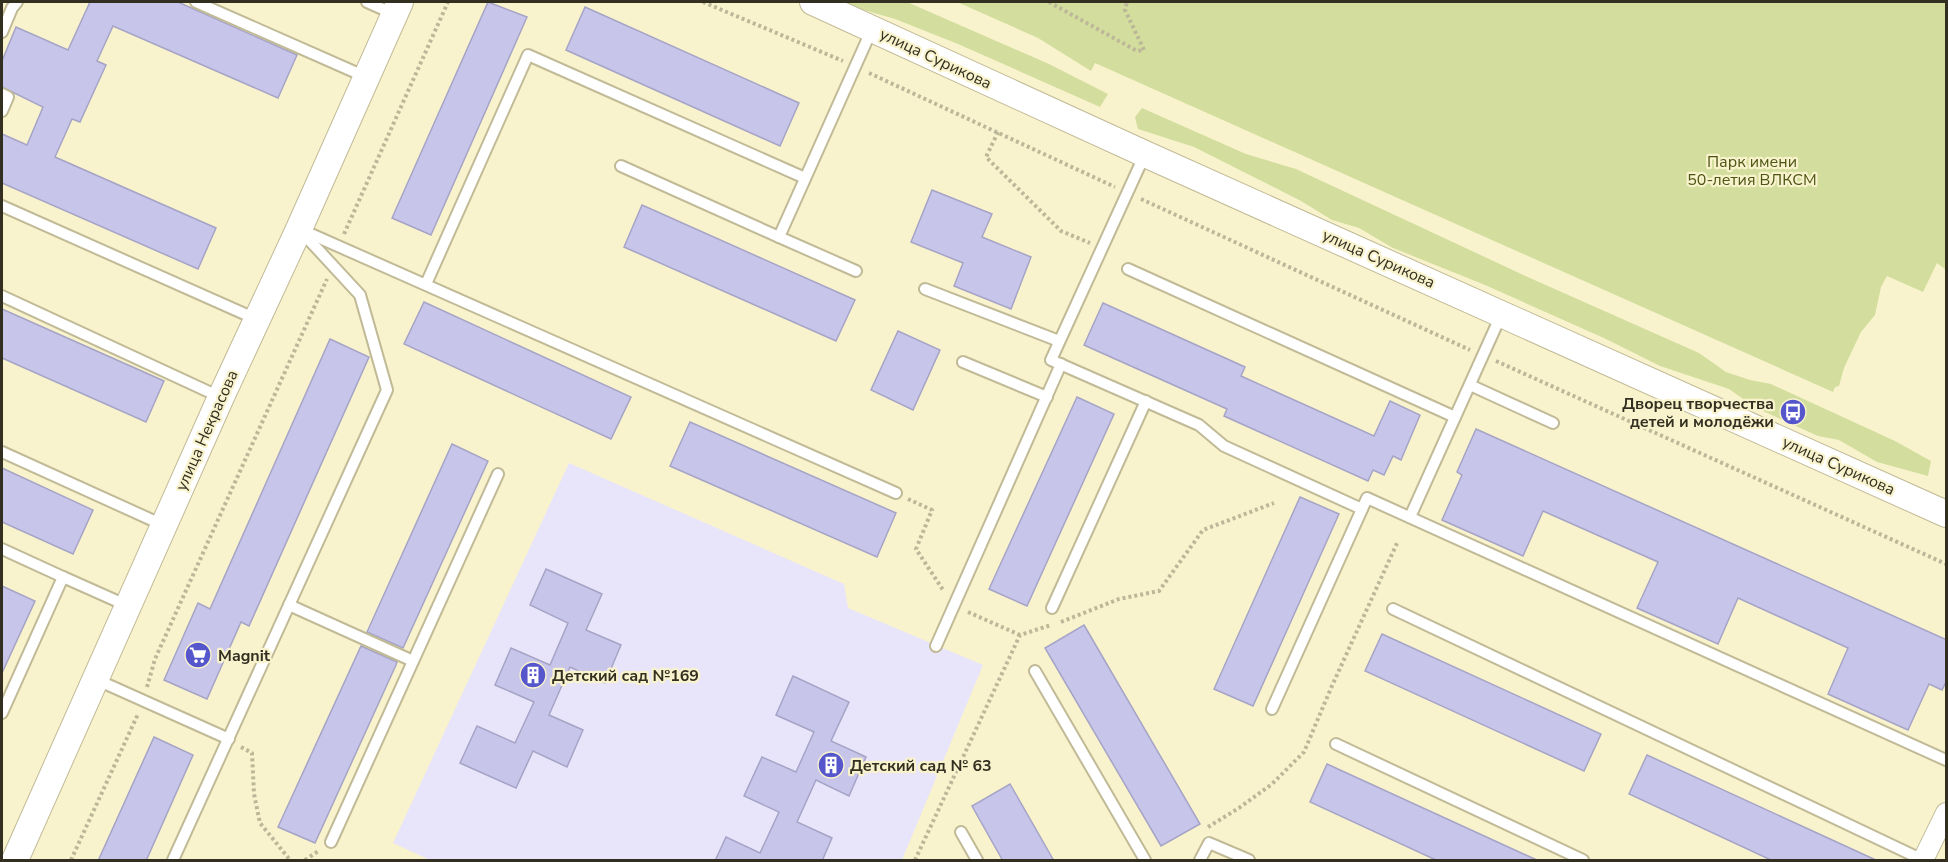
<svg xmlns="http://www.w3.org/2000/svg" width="1948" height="862" font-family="'Nunito Sans',sans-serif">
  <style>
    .education { fill: #e8e4fa }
    .green { fill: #d3de9e }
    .building { fill: #c7c5e9; stroke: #a6a4c6; stroke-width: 1.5 }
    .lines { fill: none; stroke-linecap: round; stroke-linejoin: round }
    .service-casing { stroke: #c1ba97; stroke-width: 14 }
    .minor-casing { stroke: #c1ba97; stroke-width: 22 }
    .tertiary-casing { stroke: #c1ba97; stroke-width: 28 }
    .path { stroke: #bcb798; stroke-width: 4; stroke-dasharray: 3 3; stroke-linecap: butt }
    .service { stroke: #fff; stroke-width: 10 }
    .minor { stroke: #fff; stroke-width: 20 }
    .tertiary { stroke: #fff; stroke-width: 26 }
    .labels { text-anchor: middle; stroke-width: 4.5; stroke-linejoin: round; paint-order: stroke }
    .street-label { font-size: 16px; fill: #322f21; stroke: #f9f3cd }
    .park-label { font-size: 16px; fill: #4d5515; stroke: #f9f3cd }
    .poi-label { font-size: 16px; font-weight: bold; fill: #322f21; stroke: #f9f3cd; text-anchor: start }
  </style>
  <rect width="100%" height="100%" fill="#f9f3cd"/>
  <polygon class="education" points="569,463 844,584 848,608 983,665 902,860 430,860 393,843"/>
  <g class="green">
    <polygon points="836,2 907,2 1049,64 1108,94 1100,107 958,44 895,19"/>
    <polygon points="957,2 1946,2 1946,270 1937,263 1923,292 1887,276 1881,287 1875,315 1861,332 1844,368 1839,386 1835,387 1833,392 1095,63 1091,71 1038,38"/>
    <polygon points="1142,108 1246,154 1296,169 1530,278 1699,353 1726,372 1750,380 1771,384 1895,441 1931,461 1928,476 1877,462 1839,440 1818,436 1756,408 1729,389 1660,366 1606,339 1485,285 1393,248 1359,228 1332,220 1301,201 1194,147 1138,129 1135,117"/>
  </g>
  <g class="building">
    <polygon points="90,2 178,2 297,55 278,98 113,26 97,61 106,65 80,122 72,119 55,157 216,228 198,269 2,183 2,134 27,145 43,107 2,87 2,61 16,27 68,50"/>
    <polygon points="488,2 527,17 431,235 392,218"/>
    <polygon points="585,7 799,103 780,146 566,50"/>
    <polygon points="932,190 992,214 982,237 1031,257 1011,309 954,286 963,263 911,242"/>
    <polygon points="642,205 855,300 836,341 624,247"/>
    <polygon points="424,302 631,397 611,439 404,344"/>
    <polygon points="1103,303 1245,367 1241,376 1374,436 1390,401 1420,415 1401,460 1393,456 1384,475 1373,470 1368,481 1224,416 1227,409 1084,345"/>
    <polygon points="2,309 164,381 146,422 2,358"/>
    <polygon points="898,331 940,350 913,410 871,390"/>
    <polygon points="330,339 369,357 249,626 241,622 207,699 164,680 198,603 210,609"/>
    <polygon points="1077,397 1114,414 1027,606 989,589"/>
    <polygon points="690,422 896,513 877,557 670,466"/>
    <polygon points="1476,429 1947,640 1947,680 1942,690 1929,684 1908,730 1828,694 1848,648 1738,598 1718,644 1637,608 1658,562 1543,511 1523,556 1442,520 1462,475 1457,472"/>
    <polygon points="452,444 488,461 403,648 367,632"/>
    <polygon points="2,468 93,510 73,554 2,522"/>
    <polygon points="1300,497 1339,514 1253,706 1214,689"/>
    <polygon points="546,569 602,594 586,630 621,645 605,683 570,667 549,715 583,730 567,767 533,751 516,788 460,763 477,726 515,743 534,702 495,685 511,648 550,665 568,623 530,605"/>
    <polygon points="2,586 35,601 2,673"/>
    <polygon points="1084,625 1200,824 1161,846 1045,648"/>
    <polygon points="1382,634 1601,734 1584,771 1365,671"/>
    <polygon points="361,646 397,662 396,665 315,843 278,827"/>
    <polygon points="793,676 849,702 831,741 866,757 849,796 816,780 797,822 832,838 822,861 715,861 726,837 760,853 779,812 744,796 762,757 796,772 814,732 776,715"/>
    <polygon points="154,737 193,755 146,861 98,861"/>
    <polygon points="1647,755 1878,861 1773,861 1629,794"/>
    <polygon points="1327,764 1539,861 1438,861 1310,802"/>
    <polygon points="1010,784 1054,861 1003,861 972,806"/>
  </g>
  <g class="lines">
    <defs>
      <g id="service">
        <polyline points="196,2 366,77"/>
        <polyline points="367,2 394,14"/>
        <polyline points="2,32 12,8 17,2"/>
        <polyline points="2,94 8,97 2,111"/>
        <polyline points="1145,154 1051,360 1199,425 1224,446 1362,509"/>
        <polyline points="621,166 779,237"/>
        <polyline points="2,206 256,319"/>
        <polyline points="304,231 896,493"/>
        <polyline points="1128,269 1455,417"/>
        <polyline points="856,271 779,237 872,29"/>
        <polyline points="426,284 528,55 805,178"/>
        <polyline points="925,289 1059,341"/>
        <polyline points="2,296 220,397"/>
        <polyline points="963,362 1047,397"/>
        <polyline points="1470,385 1553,423"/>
        <polyline points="2,452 163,525"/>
        <polyline points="1410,517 1502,313"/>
        <polyline points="2,549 63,577"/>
        <polyline points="289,605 413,661"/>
        <polyline points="1052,608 1146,401"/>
        <polyline points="1393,609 1923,860"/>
        <polyline points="936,646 1061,364"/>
        <polyline points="1035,671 1145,860"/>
        <polyline points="95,679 229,739"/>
        <polyline points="1272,709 1367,498 1946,760"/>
        <polyline points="2,713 63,577 128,606"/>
        <polyline points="1336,744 1583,860"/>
        <polyline points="961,832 977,860"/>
        <polyline points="331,842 498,474"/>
        <polyline points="173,860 387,390 360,295 299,229"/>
        <polyline points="1200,860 1209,843 1249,860"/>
      </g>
      <polyline id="minor" points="1923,860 1946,813"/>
      <g id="tertiary">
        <polyline points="813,2 1145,154 1946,514"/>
        <polyline points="15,860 221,397 299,229 400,2"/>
      </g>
    </defs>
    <use href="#service" class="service-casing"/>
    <use href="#minor" class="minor-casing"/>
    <use href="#tertiary" class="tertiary-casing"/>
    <g class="path">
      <polyline points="703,2 843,61"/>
      <polyline points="1049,2 1137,51 1144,50 1125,10 1127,2"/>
      <polyline points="869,73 1115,187"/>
      <polyline points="998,132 986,157 1061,231 1090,243"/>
      <polyline points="1141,199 1470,350"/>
      <polyline points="344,234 448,2"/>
      <polyline points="1496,361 1946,564"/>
      <polyline points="908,499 932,510 916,549 943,590"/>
      <polyline points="968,612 1020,635"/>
      <polyline points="1061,622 1119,599 1159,591 1203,530 1274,503"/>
      <polyline points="147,687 155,659 327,279"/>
      <polyline points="241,747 252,753 254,794 260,823 290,860"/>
      <polyline points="1208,827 1239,808 1272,784 1304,752 1331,688 1398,541"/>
      <polyline points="71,860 138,714"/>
      <polyline points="305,860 320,850"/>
      <polyline points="915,860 1020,635 1051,625"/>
    </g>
    <use href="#service" class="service"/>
    <use href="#minor" class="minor"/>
    <use href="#tertiary" class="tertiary"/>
  </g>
  <defs>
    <symbol id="bus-disc" viewBox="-11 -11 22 22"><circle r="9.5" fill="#55c" stroke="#f9f3cd"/><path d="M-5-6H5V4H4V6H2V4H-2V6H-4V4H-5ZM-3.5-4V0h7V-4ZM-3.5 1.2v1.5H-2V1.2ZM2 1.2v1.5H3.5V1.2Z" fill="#fff"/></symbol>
    <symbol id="supermarket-disc" viewBox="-11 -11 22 22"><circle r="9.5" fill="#55c" stroke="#f9f3cd"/><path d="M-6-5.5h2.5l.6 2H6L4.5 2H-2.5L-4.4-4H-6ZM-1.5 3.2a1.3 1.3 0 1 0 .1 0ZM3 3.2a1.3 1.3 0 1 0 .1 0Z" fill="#fff"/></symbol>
    <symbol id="building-disc" viewBox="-11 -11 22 22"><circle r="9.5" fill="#55c" stroke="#f9f3cd"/><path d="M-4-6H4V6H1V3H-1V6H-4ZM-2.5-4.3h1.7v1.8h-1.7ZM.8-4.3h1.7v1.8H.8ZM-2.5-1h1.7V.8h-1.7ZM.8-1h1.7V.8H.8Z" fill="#fff"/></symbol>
  </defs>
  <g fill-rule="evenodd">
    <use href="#bus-disc" x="1778" y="397" width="30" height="30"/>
    <use href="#supermarket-disc" x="183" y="640" width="30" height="30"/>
    <use href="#building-disc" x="518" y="660" width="30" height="30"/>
    <use href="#building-disc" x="816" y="750" width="30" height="30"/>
  </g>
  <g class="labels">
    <g class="street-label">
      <text transform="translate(936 58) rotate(25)" y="6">улица Сурикова</text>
      <text transform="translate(1379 258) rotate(24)" y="6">улица Сурикова</text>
      <text transform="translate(206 430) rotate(-66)" y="6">улица Некрасова</text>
      <text transform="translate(1839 465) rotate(24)" y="6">улица Сурикова</text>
    </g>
    <g class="park-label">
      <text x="1752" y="167">Парк имени<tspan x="1752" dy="18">50-летия ВЛКСМ</tspan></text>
    </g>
    <g class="poi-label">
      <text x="1774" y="409" text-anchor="end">Дворец творчества<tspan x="1774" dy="18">детей и молодёжи</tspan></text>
      <text x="218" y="661">Magnit</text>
      <text x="552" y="681">Детский сад №169</text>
      <text x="850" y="771">Детский сад № 63</text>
    </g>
  </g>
  <rect width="1948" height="862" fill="none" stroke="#322f21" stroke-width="6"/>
</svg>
